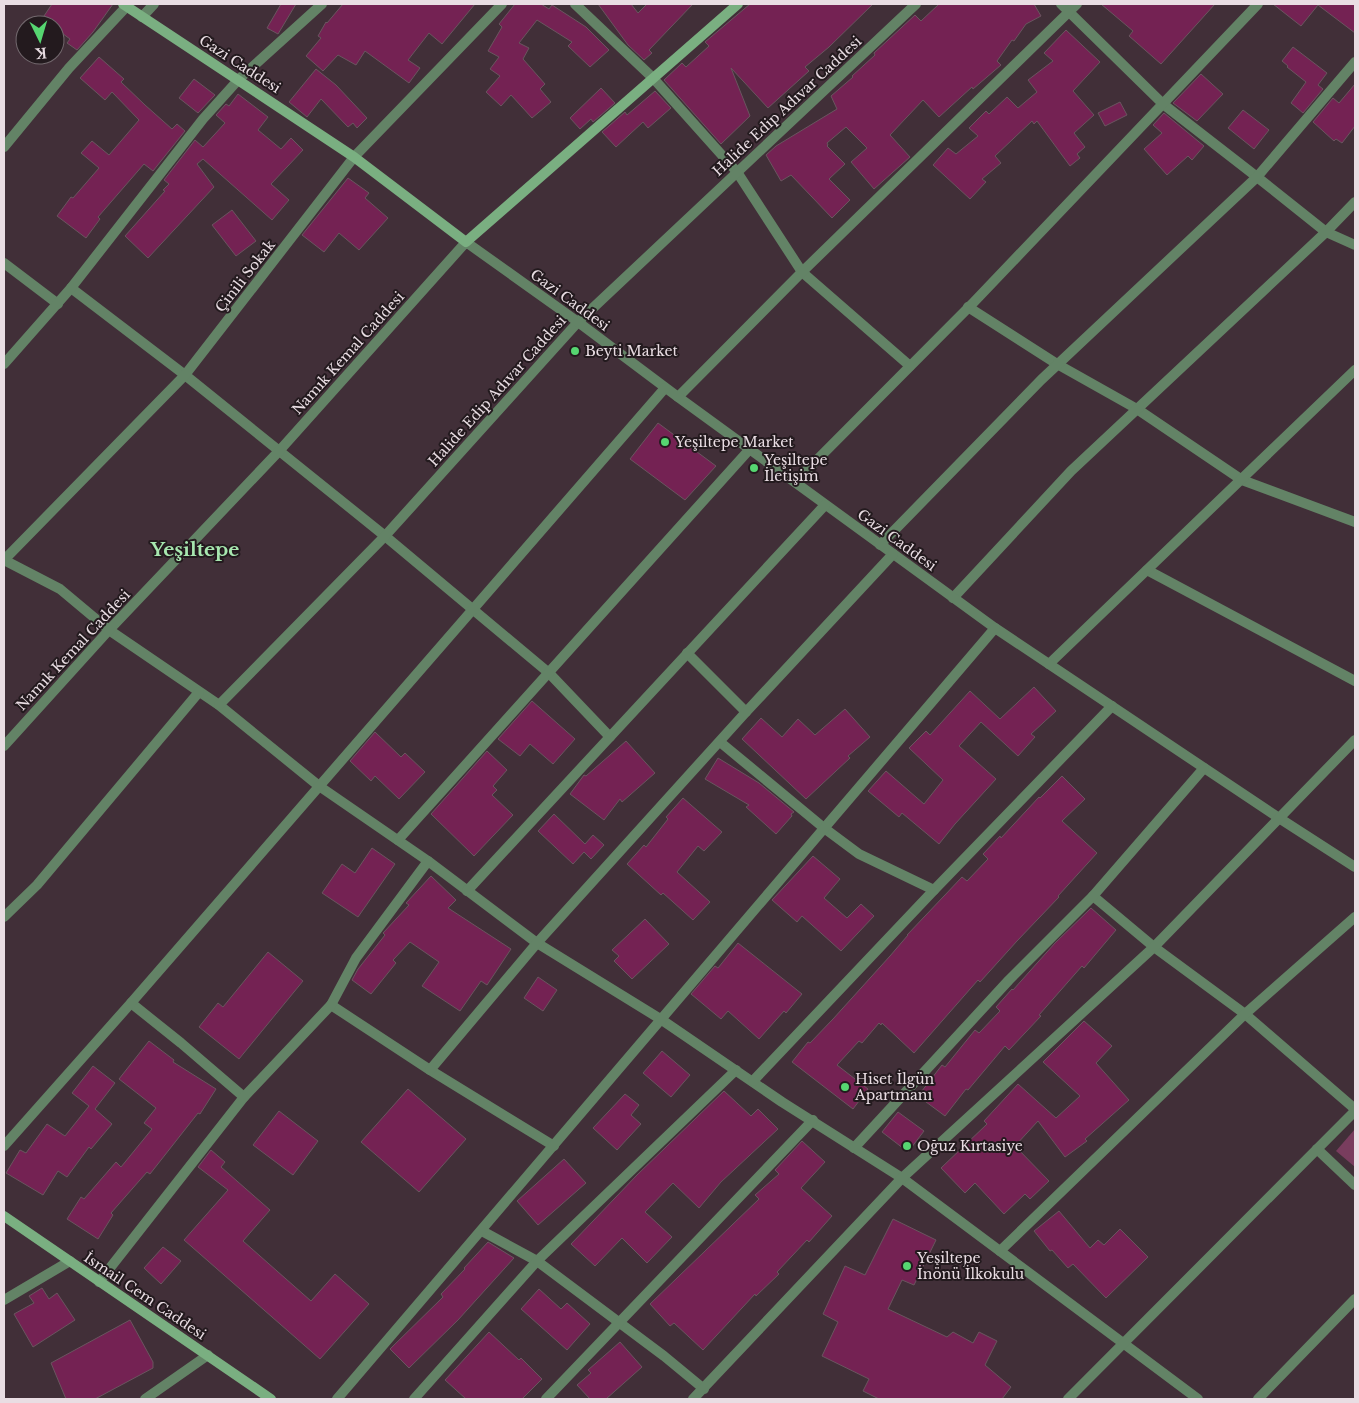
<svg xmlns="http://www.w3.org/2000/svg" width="1359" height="1403" font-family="'Libre Baskerville',serif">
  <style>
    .green { fill: #793d5e }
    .building { fill: #742253; stroke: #6a555f }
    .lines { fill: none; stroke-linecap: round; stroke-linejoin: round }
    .street { stroke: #638366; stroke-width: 10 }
    .secondary { stroke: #7aaf81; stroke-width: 10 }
    .poi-dot { fill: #56d671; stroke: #231a1e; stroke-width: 2 }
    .labels { text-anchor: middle; stroke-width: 4; stroke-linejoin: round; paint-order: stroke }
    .street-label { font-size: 14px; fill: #e9dde3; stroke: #231a1e }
    .poi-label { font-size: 14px; fill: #e9dde3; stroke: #231a1e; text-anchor: start }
    .district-label { font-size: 19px; font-weight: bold; fill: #a7e7af; stroke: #231a1e }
  </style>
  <rect width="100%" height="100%" fill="#412f38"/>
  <polygon class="green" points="1355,1129 1355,1167 1336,1151"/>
  <g class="building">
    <polygon points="52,4 113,4 93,32 77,50 67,43 70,39 55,28 55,25 50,25 42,19"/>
    <polygon points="281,4 296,4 278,34 267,28"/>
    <polygon points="343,4 475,4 442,44 429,33 408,60 420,68 409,83 365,51 356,65 338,55 323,71 306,56 321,38 318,36 326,22 327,23"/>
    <polygon points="515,4 541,4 549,9 552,5 586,27 609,50 590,67 568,46 572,42 537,20 519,43 529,48 523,59 545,84 540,89 551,102 532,118 511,95 501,106 486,92 500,76 490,69 499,57 488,51 502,27 499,24"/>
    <polygon points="598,4 631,4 638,13 647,4 693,4 649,50 652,53 644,60 628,45"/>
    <polygon points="750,4 873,4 829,47 805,67 809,71 768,108 731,68 750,116 721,144 664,80 682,63 686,67 709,46 705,42"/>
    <polygon points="939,4 1034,4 1041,16 1026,24 1014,41 1012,40 997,61 1001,65 973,89 972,87 939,117 923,100 890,135 910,157 874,189 851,162 867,148 846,127 827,143 828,145 827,146 845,164 829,179 850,200 832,218 791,175 781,181 766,155 776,146 837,109 831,96 853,77 852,76 875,55 874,53 915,15 921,21"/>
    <polygon points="1101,4 1215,4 1161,64 1129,36 1133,31"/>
    <polygon points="1273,4 1355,4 1355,33 1318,5 1301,26"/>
    <polygon points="1066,30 1100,62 1073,91 1094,115 1074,133 1085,147 1077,154 1080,158 1070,166 1037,121 1034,124 1032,121 995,156 1001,163 982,179 986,182 970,199 933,165 948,148 956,154 978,136 969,128 986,111 989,114 1007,97 1018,108 1037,92 1028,80 1053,61 1044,53"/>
    <polygon points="1293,47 1327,73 1318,85 1323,89 1303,113 1291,103 1306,82 1287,67 1288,66 1282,61"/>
    <polygon points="99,57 124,79 121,82 145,105 172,129 177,124 185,131 153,171 144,164 98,217 100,219 86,238 57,216 71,197 73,198 99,168 81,153 92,141 109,155 139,120 112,92 105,100 80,78"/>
    <polygon points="316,69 336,85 367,118 357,128 353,123 348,127 321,99 307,117 289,102"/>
    <polygon points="1201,74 1223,94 1197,121 1173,103"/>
    <polygon points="194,79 215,95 198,113 179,98"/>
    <polygon points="1355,84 1355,126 1342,143 1336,139 1334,141 1313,122 1333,98 1339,103"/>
    <polygon points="601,88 615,103 593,122 591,119 580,129 570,118"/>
    <polygon points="655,91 671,108 648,128 643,122 616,147 602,132 625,112 627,115"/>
    <polygon points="238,94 268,117 258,130 281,149 291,138 303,150 271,184 289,200 272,220 203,159 197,164 214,187 148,258 125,236 165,191 163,190 169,184 164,180 195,140 203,147 225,123 216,115 226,104 229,106"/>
    <polygon points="1120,102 1127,115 1105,126 1098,113"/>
    <polygon points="1243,110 1269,130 1254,149 1228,128"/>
    <polygon points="1164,113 1204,146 1192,160 1188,156 1167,175 1144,149 1162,133 1153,125"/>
    <polygon points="348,178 369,193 365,198 388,218 359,250 339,233 324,252 302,235"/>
    <polygon points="232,210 256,241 236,256 212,225"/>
    <polygon points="658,423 716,466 685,500 630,459"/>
    <polygon points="1034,687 1056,711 1031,734 1035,737 1018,756 981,722 959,746 996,779 955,824 939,844 902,813 899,817 868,791 886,771 924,804 943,780 909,748 926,731 930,735 970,691 1000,719"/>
    <polygon points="532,701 575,739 553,764 530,744 520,756 498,739"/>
    <polygon points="845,709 870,737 848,756 850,758 806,799 742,739 761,718 782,737 798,719 815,735"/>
    <polygon points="375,732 401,757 405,753 425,772 399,799 375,776 371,781 350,761"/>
    <polygon points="626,741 655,773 622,802 620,799 604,820 570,794 584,775 586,776"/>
    <polygon points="487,751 507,770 493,786 497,790 492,795 513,815 474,856 431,814"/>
    <polygon points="718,758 759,783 794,812 791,814 792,816 776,834 746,807 749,805 705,779"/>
    <polygon points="1062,776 1085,799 1062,821 1097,853 1058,896 1059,897 1017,941 980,982 978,980 914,1053 882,1023 881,1025 879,1023 862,1043 859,1041 837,1065 868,1089 853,1109 792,1062 808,1042 810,1043 833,1019 890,956 908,935 907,935 962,877 967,881 988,859 983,854 1000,836 1001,838 1039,797 1040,798"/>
    <polygon points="683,798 722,832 704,851 698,846 677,872 710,902 693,920 663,893 661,895 627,864 644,845 646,847 668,819 666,817"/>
    <polygon points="554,814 585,844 593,835 604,845 591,859 584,852 573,864 538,831"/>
    <polygon points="372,848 395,864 358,917 322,893 342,864 355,873"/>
    <polygon points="813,856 840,879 824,898 847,918 861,904 874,916 841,951 802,916 797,922 772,900"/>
    <polygon points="431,876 456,900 448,908 511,949 487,985 481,981 460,1011 422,986 439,962 410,942 393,960 396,963 371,994 352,980 358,969 385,935 383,933 409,905 406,903"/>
    <polygon points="1091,908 1116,930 1084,968 1082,966 1039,1015 1041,1016 1009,1050 1005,1046 968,1090 966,1089 945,1116 918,1096 942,1065 945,1067 975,1030 979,1033 1000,1011 996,1007 1012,989 1013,990 1055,943"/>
    <polygon points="645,919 669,944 632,979 614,961 619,956 612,950"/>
    <polygon points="738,943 802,994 786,1013 784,1011 759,1039 728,1011 721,1019 691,994 715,966 718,968"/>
    <polygon points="268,952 303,981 239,1059 199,1027 218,1003 223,1007"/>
    <polygon points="538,977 557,990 543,1011 524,998"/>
    <polygon points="1084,1021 1112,1046 1096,1063 1129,1100 1085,1139 1087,1141 1065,1157 1038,1121 1015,1146 1049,1181 1030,1199 1025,1194 1004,1214 975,1183 965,1193 941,1168 987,1124 984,1121 1018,1084 1056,1118 1080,1096 1043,1062"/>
    <polygon points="149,1041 174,1060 173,1062 216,1089 200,1114 198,1113 150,1174 147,1172 111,1213 113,1215 98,1239 67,1219 81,1197 84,1199 116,1162 121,1167 152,1129 144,1123 156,1108 119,1079"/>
    <polygon points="662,1051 690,1075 671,1097 643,1073"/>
    <polygon points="93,1066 115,1083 95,1109 112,1124 91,1149 89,1147 67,1177 58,1171 43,1195 6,1173 20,1150 26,1153 47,1124 65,1136 89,1106 72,1093"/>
    <polygon points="408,1089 466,1139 419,1192 361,1142"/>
    <polygon points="724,1091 751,1116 758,1109 778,1129 721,1182 699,1208 673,1183 645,1212 672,1237 647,1263 622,1238 595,1266 571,1244 637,1175"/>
    <polygon points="625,1094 639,1105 631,1115 641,1124 617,1150 593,1128"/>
    <polygon points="279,1111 318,1141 293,1175 253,1145"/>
    <polygon points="898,1112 924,1131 908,1152 882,1132"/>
    <polygon points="802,1141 825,1162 801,1188 832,1216 809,1242 807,1240 777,1272 779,1274 756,1296 755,1294 703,1350 674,1323 670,1326 650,1304 759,1199 755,1195 779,1174 775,1170"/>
    <polygon points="211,1150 225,1162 221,1167 270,1210 243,1241 311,1301 335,1274 369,1304 320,1359 184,1240 228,1190 198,1167"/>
    <polygon points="564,1159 586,1183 538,1225 517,1201"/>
    <polygon points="1059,1211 1090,1248 1098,1240 1104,1245 1120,1229 1148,1257 1106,1298 1073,1264 1068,1268 1052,1250 1050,1251 1034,1231"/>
    <polygon points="893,1219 936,1240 914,1285 902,1280 888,1309 947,1337 953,1332 973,1343 979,1332 997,1341 985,1365 1011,1387 1002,1399 879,1399 863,1391 869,1379 822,1356 838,1322 823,1314 845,1266 865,1275"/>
    <polygon points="488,1242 514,1258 458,1320 409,1368 390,1349 443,1297 441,1294 465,1269 464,1268"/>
    <polygon points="163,1247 181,1261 161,1284 144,1268"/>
    <polygon points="42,1288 49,1299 57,1293 75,1320 33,1347 14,1314 34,1303 29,1296"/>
    <polygon points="539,1289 561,1309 567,1303 590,1324 567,1350 521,1309"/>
    <polygon points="130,1320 153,1362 153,1368 95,1399 66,1399 51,1363"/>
    <polygon points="489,1332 519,1360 521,1358 542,1379 522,1399 466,1399 445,1380"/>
    <polygon points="620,1342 642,1367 606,1399 590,1399 577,1385 591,1373 588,1370"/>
  </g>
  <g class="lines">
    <g class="street">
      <polyline points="575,4 653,78 737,172 802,272 910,366"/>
      <polyline points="1061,4 1163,104 1257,177 1326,232 1355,245"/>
      <polyline points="142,17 154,4"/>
      <polyline points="4,147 69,68 127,6"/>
      <polyline points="4,263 58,304"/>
      <polyline points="71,288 185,375 385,536 549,673 610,737"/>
      <polyline points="968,307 1057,364 1137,409 1242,480 1355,522"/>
      <polyline points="4,364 71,288 203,119 239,79 322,4"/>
      <polyline points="678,397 802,272 1077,4"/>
      <polyline points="795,482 973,303 1258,4"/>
      <polyline points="880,545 1041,380 1257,177 1355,62"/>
      <polyline points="4,560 60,589 109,630 219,705 319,786 428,861 537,943 662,1020 782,1102 902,1178 1198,1399"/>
      <polyline points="4,560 185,375 354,157 502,4"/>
      <polyline points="1147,570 1355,681"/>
      <polyline points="953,598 1071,471 1326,232 1355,202"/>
      <polyline points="687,653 746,712"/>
      <polyline points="1049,664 1355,370"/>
      <polyline points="219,705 385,536 578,322 916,4"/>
      <polyline points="720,742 824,828 859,854 934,890"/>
      <polyline points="4,746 109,630 280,450 466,242 578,322 678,397 995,628 1279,818 1355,867"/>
      <polyline points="398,840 749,450"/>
      <polyline points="467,891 825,505"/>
      <polyline points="1093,896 1154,947 1245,1014 1355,1109"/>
      <polyline points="4,917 37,885 199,692"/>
      <polyline points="131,1003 181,1043 244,1097"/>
      <polyline points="331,1005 430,1070 554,1146"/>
      <polyline points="430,1070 537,943 746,712 893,554"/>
      <polyline points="753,1081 934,890 1112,706"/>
      <polyline points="4,1146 131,1003 665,388"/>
      <polyline points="854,1148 1009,980 1093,896 1204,768"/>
      <polyline points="1317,1149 1355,1185"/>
      <polyline points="482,1231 537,1261 664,1356 704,1389"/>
      <polyline points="1000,1251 1245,1014 1355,917"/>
      <polyline points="99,1282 244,1097 331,1005 356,958 428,861"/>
      <polyline points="4,1300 70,1261"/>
      <polyline points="145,1399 208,1355"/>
      <polyline points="337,1399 995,628"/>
      <polyline points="414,1399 537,1261 736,1070"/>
      <polyline points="546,1399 813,1120"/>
      <polyline points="693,1399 902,1178 1154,947 1355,740"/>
      <polyline points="1068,1399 1355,1111"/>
      <polyline points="1258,1399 1355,1299"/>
    </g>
    <g class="secondary">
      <polyline points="123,4 354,157 466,242 738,4"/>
      <polyline points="4,1216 271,1399"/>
    </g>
  </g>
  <g class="poi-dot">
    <circle cx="575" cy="351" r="5"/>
    <circle cx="665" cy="442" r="5"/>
    <circle cx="754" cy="468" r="5"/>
    <circle cx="845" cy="1087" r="5"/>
    <circle cx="907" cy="1146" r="5"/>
    <circle cx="907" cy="1266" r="5"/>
  </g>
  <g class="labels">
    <g class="street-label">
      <text transform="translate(240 64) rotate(33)" y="5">Gazi Caddesi</text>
      <text transform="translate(787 106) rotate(-43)" y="5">Halide Edip Adıvar Caddesi</text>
      <text transform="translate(245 276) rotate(-52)" y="5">Çinili Sokak</text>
      <text transform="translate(570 300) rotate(36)" y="5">Gazi Caddesi</text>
      <text transform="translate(348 353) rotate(-48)" y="5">Namık Kemal Caddesi</text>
      <text transform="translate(497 391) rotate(-48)" y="5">Halide Edip Adıvar Caddesi</text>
      <text transform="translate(897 540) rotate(36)" y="5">Gazi Caddesi</text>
      <text transform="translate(73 650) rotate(-47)" y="5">Namık Kemal Caddesi</text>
      <text transform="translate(145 1296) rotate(34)" y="5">İsmail Cem Caddesi</text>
    </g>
    <g class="poi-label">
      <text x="585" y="356">Beyti Market</text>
      <text x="675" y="447">Yeşiltepe Market</text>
      <text x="764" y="465">Yeşiltepe<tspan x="764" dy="16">İletişim</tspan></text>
      <text x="855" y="1084">Hiset İlgün<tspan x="855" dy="16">Apartmanı</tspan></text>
      <text x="917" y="1151">Oğuz Kırtasiye</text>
      <text x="917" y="1263">Yeşiltepe<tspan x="917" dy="16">İnönü İlkokulu</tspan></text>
    </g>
    <g class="district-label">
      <text x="195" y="556">Yeşiltepe</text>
    </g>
  </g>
  <rect width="1359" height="1403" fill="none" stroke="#e9dde3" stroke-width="10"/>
  <g transform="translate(40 40) rotate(175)"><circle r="24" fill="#231a1e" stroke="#72686d"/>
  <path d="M0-4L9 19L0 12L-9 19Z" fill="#56d671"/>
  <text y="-8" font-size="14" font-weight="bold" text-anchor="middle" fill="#e9dde3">K</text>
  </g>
</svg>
